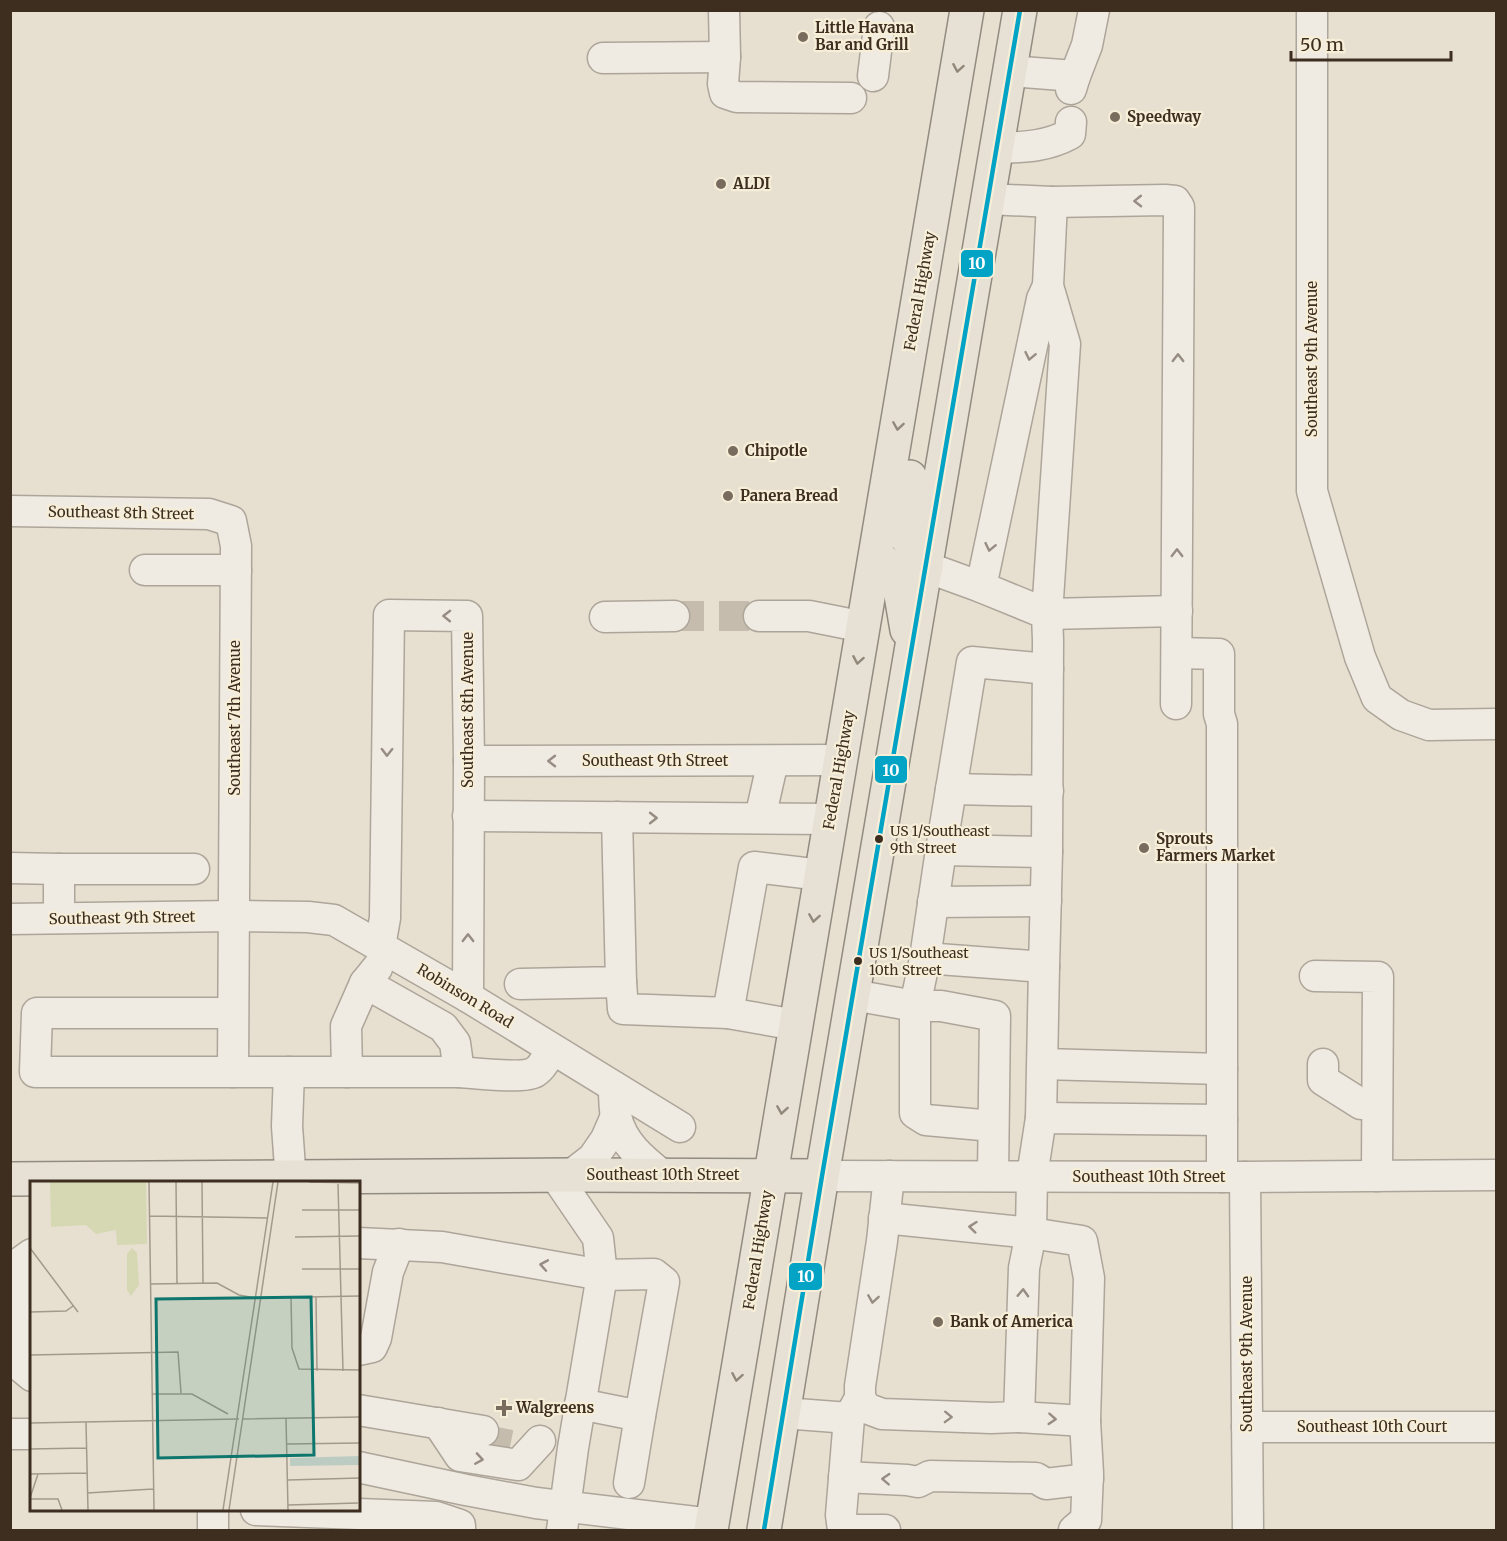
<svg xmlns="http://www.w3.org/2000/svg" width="1507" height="1541" font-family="Merriweather,serif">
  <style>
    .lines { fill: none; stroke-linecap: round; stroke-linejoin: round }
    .minor-tunnel { stroke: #c5bcae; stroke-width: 30; stroke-dasharray: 30 15; stroke-linecap: butt }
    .minor-casing { stroke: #ada599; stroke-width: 33 }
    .major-casing { stroke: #928b80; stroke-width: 36 }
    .minor { stroke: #efebe3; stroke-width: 30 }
    .major { stroke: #e6e1d4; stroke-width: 33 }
    .bus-1-casing { stroke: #f7eed8; stroke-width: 9 }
    .bus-1 { stroke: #03a3c5; stroke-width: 4.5 }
    .oneway { stroke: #92887a }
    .oneway2 { stroke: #968c82 }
    .poi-dot { fill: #786c5e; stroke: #f7eed8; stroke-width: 2 }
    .bus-dot { fill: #3d2e20; stroke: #f7eed8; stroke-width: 2 }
    .labels { text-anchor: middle; stroke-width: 4.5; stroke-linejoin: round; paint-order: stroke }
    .bus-label { font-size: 14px; fill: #3d2e20; stroke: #f7eed8; text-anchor: start }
    .poi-label { font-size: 15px; font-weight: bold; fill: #3d2e20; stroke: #f7eed8; text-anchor: start }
    .street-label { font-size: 15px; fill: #3d2e20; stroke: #f7eed8 }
    .inset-road { fill: none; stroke: #a3998a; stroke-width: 1.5 }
    .view { fill: #0f766e; fill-opacity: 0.15; stroke: #0f766e; stroke-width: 3 }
    .inset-edge { fill: none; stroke: #3d2e20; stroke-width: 3 }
    .line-badge { stroke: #f7eed8; stroke-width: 2 }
    .badge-label { font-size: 16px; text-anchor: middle; font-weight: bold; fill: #fff }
  </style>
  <rect width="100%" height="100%" fill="#e7e0d1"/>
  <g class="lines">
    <g class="minor-tunnel">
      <polyline points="674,616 759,616"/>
      <polyline points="481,1439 516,1446"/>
    </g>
    <defs>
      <g id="minor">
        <polyline points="724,10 725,57 723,84 725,93 737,97 851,98"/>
        <polyline points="1312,10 1312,491 1360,657 1377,698 1401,715 1429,725 1496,724"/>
        <polyline points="603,58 725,57"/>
        <polyline points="1010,71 1075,76"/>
        <polyline points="873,76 879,27"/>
        <polyline points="1071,89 1075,76 1087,45 1094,10"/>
        <path d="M997 148C1024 147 1046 147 1070 134L1071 122"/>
        <polyline points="988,199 1052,202 1165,200 1175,201 1179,207 1176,704"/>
        <polyline points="1052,202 1048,286 1065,344 1047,614 1177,611"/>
        <path d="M10 511 209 514 231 521 236 546C236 722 234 897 233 1072H35L37 1013H233"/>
        <polyline points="145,570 236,570"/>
        <polyline points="981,587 1042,299 1048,286"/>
        <polyline points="759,616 809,616 864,627"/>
        <polyline points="605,617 674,616"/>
        <polyline points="1178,653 1219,654 1219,714 1222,724 1222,1177"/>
        <polyline points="469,761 841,760"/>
        <polyline points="951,789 1048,791"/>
        <polyline points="468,816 831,819"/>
        <polyline points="760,818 773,761"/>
        <polyline points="941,850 1047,852"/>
        <polyline points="10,868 59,869 59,918"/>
        <polyline points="59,869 194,869"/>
        <polyline points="933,902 1046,901"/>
        <polyline points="10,919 234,916 308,917 334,920 468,997 680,1127"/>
        <polyline points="380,946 385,918 389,615 467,616 469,761 468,997"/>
        <polyline points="925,958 941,850 972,662 1048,669"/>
        <polyline points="1315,976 1378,977 1377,1176"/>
        <polyline points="621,982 623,1009 728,1013 754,867 821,875"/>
        <polyline points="520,984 621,982 617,817"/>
        <polyline points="853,995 915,1006 925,958 1044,967 1047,852 1048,640 1047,614 981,587 926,567"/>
        <polyline points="728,1013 796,1025"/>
        <polyline points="1043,1064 1222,1069"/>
        <polyline points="1323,1064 1323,1080 1361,1104 1377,1103"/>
        <polyline points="233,1072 459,1072 455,1043 443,1027 365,983"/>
        <polyline points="289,1072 287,1126 291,1182"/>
        <polyline points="347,1072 346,1026 365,983 377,968"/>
        <path d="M459 1072C474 1073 524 1079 535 1072 543 1067 547 1057 551 1049"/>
        <path d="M614 1087C614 1097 614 1107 616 1116 622 1143 642 1159 662 1175"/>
        <polyline points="1041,1118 1044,967"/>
        <polyline points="555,1175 598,1238 602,1275 573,1448 562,1530"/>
        <polyline points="571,1175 593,1158 606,1139 616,1116"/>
        <polyline points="822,1176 1245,1177 1496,1175"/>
        <polyline points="889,1176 882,1241 860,1386 860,1398 866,1408 882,1414 991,1418 1019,1417 1024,1268 1031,1233 1032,1176 1041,1118 1222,1120"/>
        <polyline points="993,1176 995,1016 941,1006 915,1006 915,1113 926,1120 993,1126"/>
        <polyline points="1245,1177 1248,1530"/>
        <polyline points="884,1218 1031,1233 1082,1241 1089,1278 1085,1421 1088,1473 1086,1520 1074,1530"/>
        <polyline points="358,1243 442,1247 602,1275 654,1274 664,1282 640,1416"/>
        <polyline points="32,1254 18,1264 15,1274 15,1354 20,1366 32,1376"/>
        <polyline points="358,1350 372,1347 376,1338 388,1272 399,1244"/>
        <polyline points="580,1404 640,1416 629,1483"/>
        <polyline points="358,1410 483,1431"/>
        <polyline points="783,1413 849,1418 859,1400"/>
        <polyline points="1019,1417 1085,1421"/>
        <polyline points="438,1423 460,1456 518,1465 540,1441"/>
        <polyline points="1247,1427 1496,1427"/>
        <polyline points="10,1434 32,1434"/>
        <polyline points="358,1467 466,1490 536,1503 712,1524"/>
        <polyline points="844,1477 907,1480 918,1482 930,1476 1036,1478 1046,1484 1088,1479"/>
        <polyline points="256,1510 436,1517 460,1525 460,1530"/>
        <polyline points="213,1530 213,1510"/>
        <polyline points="843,1530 841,1515 849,1418"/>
        <polyline points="843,1530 885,1530"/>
      </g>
      <g id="major">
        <polyline points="910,477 904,513 907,538 926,567"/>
        <polyline points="876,555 891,568 900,589 907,630"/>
        <polyline points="10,1179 571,1175 822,1176"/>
        <polyline points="711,1530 967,10"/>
        <polyline points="764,1530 822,1176 1020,10"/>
      </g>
    </defs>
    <use href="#minor" class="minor-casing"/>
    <use href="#major" class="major-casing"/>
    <use href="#minor" class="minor"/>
    <use href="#major" class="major"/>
    <defs>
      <polyline id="bus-1" points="764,1530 822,1176 1020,10"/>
    </defs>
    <use href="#bus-1" class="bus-1-casing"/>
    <use href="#bus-1" class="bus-1"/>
  </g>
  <defs><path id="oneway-chevron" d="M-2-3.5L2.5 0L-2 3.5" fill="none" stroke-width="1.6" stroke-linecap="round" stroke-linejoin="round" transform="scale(1.5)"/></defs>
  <g class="oneway">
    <use href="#oneway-chevron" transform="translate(958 68) rotate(100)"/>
    <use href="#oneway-chevron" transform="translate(898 426) rotate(99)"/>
    <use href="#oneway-chevron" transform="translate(858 660) rotate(100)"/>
    <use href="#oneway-chevron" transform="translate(814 918) rotate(99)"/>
    <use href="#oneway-chevron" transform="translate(782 1110) rotate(99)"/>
    <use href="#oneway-chevron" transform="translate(737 1377) rotate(100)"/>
  </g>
  <g class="oneway2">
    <use href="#oneway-chevron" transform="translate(1138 201) rotate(179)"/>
    <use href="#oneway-chevron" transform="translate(1030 356) rotate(102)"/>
    <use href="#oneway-chevron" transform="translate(1178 358) rotate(-90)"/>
    <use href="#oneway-chevron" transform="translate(990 547) rotate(102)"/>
    <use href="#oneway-chevron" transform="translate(1177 553) rotate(-90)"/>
    <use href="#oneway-chevron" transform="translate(447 616) rotate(-179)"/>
    <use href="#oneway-chevron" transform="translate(387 752) rotate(91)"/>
    <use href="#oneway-chevron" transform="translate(552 761) rotate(180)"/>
    <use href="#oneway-chevron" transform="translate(653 818)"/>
    <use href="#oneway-chevron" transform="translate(468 938) rotate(-90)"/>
    <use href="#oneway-chevron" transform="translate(973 1227) rotate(-174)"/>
    <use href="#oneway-chevron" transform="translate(544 1265) rotate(-170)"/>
    <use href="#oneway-chevron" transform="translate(1023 1293) rotate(-88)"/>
    <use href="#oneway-chevron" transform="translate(873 1299) rotate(99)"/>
    <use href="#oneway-chevron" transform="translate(948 1417) rotate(2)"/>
    <use href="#oneway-chevron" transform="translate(1052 1419) rotate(4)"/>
    <use href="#oneway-chevron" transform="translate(479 1459) rotate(9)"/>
    <use href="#oneway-chevron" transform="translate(886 1479) rotate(-177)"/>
  </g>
  <g class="poi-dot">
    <circle cx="803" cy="37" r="6"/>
    <circle cx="1115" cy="117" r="6"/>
    <circle cx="721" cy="184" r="6"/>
    <circle cx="733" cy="451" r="6"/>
    <circle cx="728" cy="496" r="6"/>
    <circle cx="1144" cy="848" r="6"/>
    <circle cx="938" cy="1322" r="6"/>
    <path d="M501 1399h6v6h6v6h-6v6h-6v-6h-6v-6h6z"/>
  </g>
  <g class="bus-dot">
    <circle cx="879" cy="839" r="5"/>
    <circle cx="858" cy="961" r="5"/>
  </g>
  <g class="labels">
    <g class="bus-label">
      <text x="890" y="836">US 1/Southeast<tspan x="890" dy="17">9th Street</tspan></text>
      <text x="869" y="958">US 1/Southeast<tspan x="869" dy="17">10th Street</tspan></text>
    </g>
    <g class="poi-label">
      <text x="815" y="33">Little Havana<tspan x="815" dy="17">Bar and Grill</tspan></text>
      <text x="1127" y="122">Speedway</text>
      <text x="733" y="189">ALDI</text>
      <text x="745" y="456">Chipotle</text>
      <text x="740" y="501">Panera Bread</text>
      <text x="1156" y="844">Sprouts<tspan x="1156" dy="17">Farmers Market</tspan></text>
      <text x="950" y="1327">Bank of America</text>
      <text x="516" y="1413">Walgreens</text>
    </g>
    <g class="street-label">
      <text transform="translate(920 291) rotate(-80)" y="5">Federal Highway</text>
      <text transform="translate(1312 359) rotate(-90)" y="5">Southeast 9th Avenue</text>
      <text transform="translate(121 513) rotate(1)" y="5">Southeast 8th Street</text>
      <text transform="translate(468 710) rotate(-90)" y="5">Southeast 8th Avenue</text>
      <text transform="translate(235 718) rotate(-90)" y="5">Southeast 7th Avenue</text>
      <text x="655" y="766">Southeast 9th Street</text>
      <text transform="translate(839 770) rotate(-80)" y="5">Federal Highway</text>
      <text transform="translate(122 918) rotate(-1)" y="5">Southeast 9th Street</text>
      <text transform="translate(465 996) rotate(31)" y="5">Robinson Road</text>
      <text x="663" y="1180">Southeast 10th Street</text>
      <text x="1149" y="1182">Southeast 10th Street</text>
      <text transform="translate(758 1250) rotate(-81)" y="5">Federal Highway</text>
      <text transform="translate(1247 1354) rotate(-90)" y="5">Southeast 9th Avenue</text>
      <text x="1372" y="1432">Southeast 10th Court</text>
    </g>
  </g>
  <g transform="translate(30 1181)">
    <rect width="330" height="330" fill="#e7e0d1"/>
    <path d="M20 1H116L117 63 87 64 86 49 66 53 56 44 21 46ZM102 67 107 72 109 104 101 115 97 109V73Z" fill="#d6d7b3"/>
    <path d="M330 275V284L260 285V277Z" fill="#bcccc2"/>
    <path class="inset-road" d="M119 1 124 329M146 1 147 103M172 1 173 102M279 1 330 2M308 3 313 190M272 29H330M119 35 237 37M265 56 330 55M0 67 48 131M272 88H330M120 103 187 102 209 114 225 117 330 115M261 116 262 167 269 188 330 189M286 116 287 190M0 131 36 130 43 125M0 174 148 171 151 212M122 213H162L198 233M256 237 258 329M212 238 330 236M56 241 58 329M0 242 209 238M257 263 330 262M0 268 56 267M0 293 57 292M258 299 330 297M57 312 123 308M0 317 8 293M0 318H28L32 329M258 324 328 322M193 329 243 1M199 329 248 1"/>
    <path class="view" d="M281 116 284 274 128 277 126 118Z"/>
    <rect width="330" height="330" class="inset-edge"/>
  </g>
  <g class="line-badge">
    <rect x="960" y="249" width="34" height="29" rx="6" fill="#03a3c5"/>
    <rect x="874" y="755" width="34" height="29" rx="6" fill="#03a3c5"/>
    <rect x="788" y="1262" width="35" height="29" rx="6" fill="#03a3c5"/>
  </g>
  <g class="badge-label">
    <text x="977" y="269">10</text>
    <text x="891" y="776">10</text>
    <text x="806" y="1282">10</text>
  </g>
  <rect width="1507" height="1541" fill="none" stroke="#3d2e20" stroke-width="24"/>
  <path d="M1291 51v9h160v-9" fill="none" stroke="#3d2e20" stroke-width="3"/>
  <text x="1300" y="51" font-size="18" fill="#3d2e20" stroke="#f7eed8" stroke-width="4.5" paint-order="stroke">50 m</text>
</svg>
